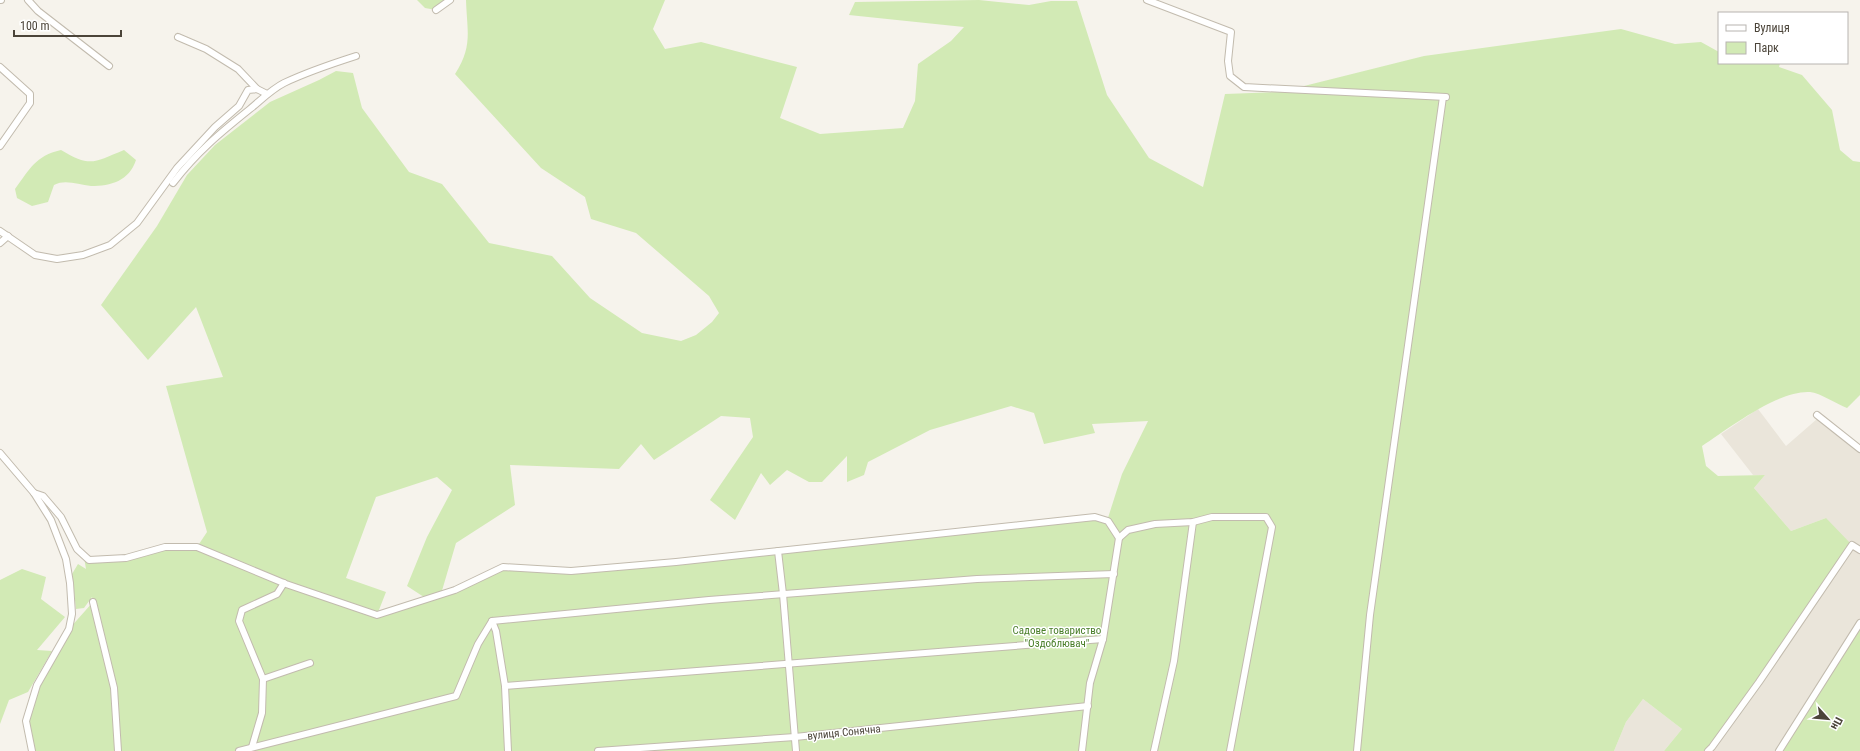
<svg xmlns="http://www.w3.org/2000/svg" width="1860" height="751" font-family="'Roboto Condensed',sans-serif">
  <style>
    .residential { fill: #eae5da }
    .green { fill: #d2eab5; fill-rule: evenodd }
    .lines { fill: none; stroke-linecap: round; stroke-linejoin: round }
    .minor-casing { stroke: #c2bbae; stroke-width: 8 }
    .minor { stroke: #fff; stroke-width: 6 }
    .labels { text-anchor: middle; stroke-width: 3; stroke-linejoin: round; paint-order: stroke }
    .park-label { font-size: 11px; fill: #4a7f2a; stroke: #fff }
    .street-label { font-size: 11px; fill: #4b4439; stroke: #fff }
  </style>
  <rect width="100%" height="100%" fill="#f6f3ec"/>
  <g class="residential">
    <polygon points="1758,409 1786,446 1817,419 1860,452 1860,623 1779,751 1708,751 1826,518 1791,531 1754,488 1765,475 1753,475 1721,434"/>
    <polygon points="1643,699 1682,729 1664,751 1614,751 1626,722"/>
  </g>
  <g class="green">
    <polygon points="417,0 450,0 436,10 425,8"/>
    <path d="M466 0H665L653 29 665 49 701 42 797 67 780 118 820 134 903 128 915 101 918 64 951 41 964 27 849 15 855 2 979 0 1029 5 1051 1H1077L1107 95 1149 158 1203 187 1225 94 1280 92 1424 56 1621 29 1675 44 1701 42 1719 52V63H1780L1779 67 1802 75 1832 110 1840 150 1853 161 1860 162V395L1847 408C1837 404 1820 393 1810 392 1778 390 1728 429 1702 446L1706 466 1718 476 1765 475 1754 488 1791 531 1826 518 1852 545 1708 751H1664L1682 729 1643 699 1626 722 1614 751H32L26 721 37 685 69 629 93 602 92 597 84 608 76 609 72 574 78 564 86 569 84 557C103 569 145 548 166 547 176 546 187 547 197 547L207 532 166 386 223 377 196 307 148 360 101 305 157 226 187 175 215 145 270 102 319 80 336 71 353 73 362 108 409 172 442 184 489 243 552 256 590 298 642 333 681 341 696 335 712 322 719 313 709 296 636 233 591 219 585 197 541 168 455 74C473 46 467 31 466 0ZM1011 406 1034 413 1044 444 1095 433 1092 424 1148 421 1122 474 1107 521 1095 517 571 571 503 567 441 594 456 543 515 505 510 465 619 469 641 444 654 460 721 416 750 418 753 437 710 500 735 520 761 473 770 485 787 470 809 482H822L847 456V482L864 475 868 462 930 430ZM437 477 452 490 427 537 407 586 427 599 377 615 386 592 346 578 376 497Z"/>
    <path d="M61 150C91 168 94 162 124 150L136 160C129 181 111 186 91 186 78 185 66 179 54 185L48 202 32 206 17 198 15 189C30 169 35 156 61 150Z"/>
    <polygon points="22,569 46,577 41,599 65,617 37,650 52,651 28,692 9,700 0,724 0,580"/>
    <polygon points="1860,623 1860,751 1779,751"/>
  </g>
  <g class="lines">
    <defs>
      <g id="minor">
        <polyline points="0,0 1,0"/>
        <polyline points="28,0 38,11 109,66"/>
        <polyline points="1147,0 1231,32 1228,61 1230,76 1244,87 1446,97"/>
        <polyline points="436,10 450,0"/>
        <polyline points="178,37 206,49 238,69 257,89"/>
        <polyline points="0,67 30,94 30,103 0,146"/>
        <path d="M173 183C197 152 220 133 250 109 261 100 272 89 284 83 307 72 331 64 356 56"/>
        <polyline points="0,231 35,255 57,259 83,255 110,245 137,223 177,168 215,127 239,106 248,90 257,89 267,94"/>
        <polyline points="0,243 8,236"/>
        <polyline points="1817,415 1860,449"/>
        <polyline points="0,453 34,493 43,496 61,517 77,549 89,560 126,558 165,547 197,547 286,584 377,615 455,590 503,567 571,571 676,562 1095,517 1108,521 1119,538 1103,639 1090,683 1082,751"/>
        <polyline points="1119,538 1128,530 1155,524 1193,522 1212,517 1266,517 1272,527 1230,751"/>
        <polyline points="778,551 783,594 796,751"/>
        <polyline points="93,602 114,688 118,751"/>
        <polyline points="492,621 496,631 505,686 508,751"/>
        <polyline points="263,679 310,663"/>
        <polyline points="505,686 1103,639"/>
        <polyline points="252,747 262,713 263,679 239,621 242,610 277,594 284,583"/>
        <polyline points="32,751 26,721 37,685 69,629 72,614 70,583 66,559 51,520 34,493"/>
        <polyline points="239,751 456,696 478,644 492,621 709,600 977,579 1114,574"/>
        <polyline points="598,751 795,737 1088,706"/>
        <polyline points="1154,751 1174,661 1193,522"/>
        <polyline points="1357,751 1370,615 1443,97"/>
        <polyline points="1708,751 1712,747 1759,682 1852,545 1860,550"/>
        <polyline points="1779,751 1860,623"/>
      </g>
    </defs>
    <use href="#minor" class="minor-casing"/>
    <use href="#minor" class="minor"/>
  </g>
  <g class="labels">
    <g class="park-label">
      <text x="1057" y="634">Садове товариство<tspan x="1057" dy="13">"Оздоблювач"</tspan></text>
    </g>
    <g class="street-label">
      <text transform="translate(844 732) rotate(-6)" y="4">вулиця Сонячна</text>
    </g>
  </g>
  <rect x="1718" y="12" width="130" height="52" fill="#ffffff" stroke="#b7b4b0"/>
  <rect x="1726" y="25" width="20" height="6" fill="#ffffff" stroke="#b7b4b0"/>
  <text x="1754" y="32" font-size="12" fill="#4b4439">Вулиця</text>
  <rect x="1726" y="42" width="20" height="12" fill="#d2eab5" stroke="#b7b4b0"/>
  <text x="1754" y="52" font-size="12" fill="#4b4439">Парк</text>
  <g transform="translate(1828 719) rotate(117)" stroke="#ffffff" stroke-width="3" paint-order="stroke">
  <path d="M0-3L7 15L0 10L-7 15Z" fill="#4b4439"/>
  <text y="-6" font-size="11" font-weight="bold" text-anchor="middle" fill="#4b4439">Пн</text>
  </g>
  <path d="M14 30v6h107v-6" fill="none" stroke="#4b4439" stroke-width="2"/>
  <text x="20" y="30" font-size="12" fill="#4b4439" stroke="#ffffff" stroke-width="3" paint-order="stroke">100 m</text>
</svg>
